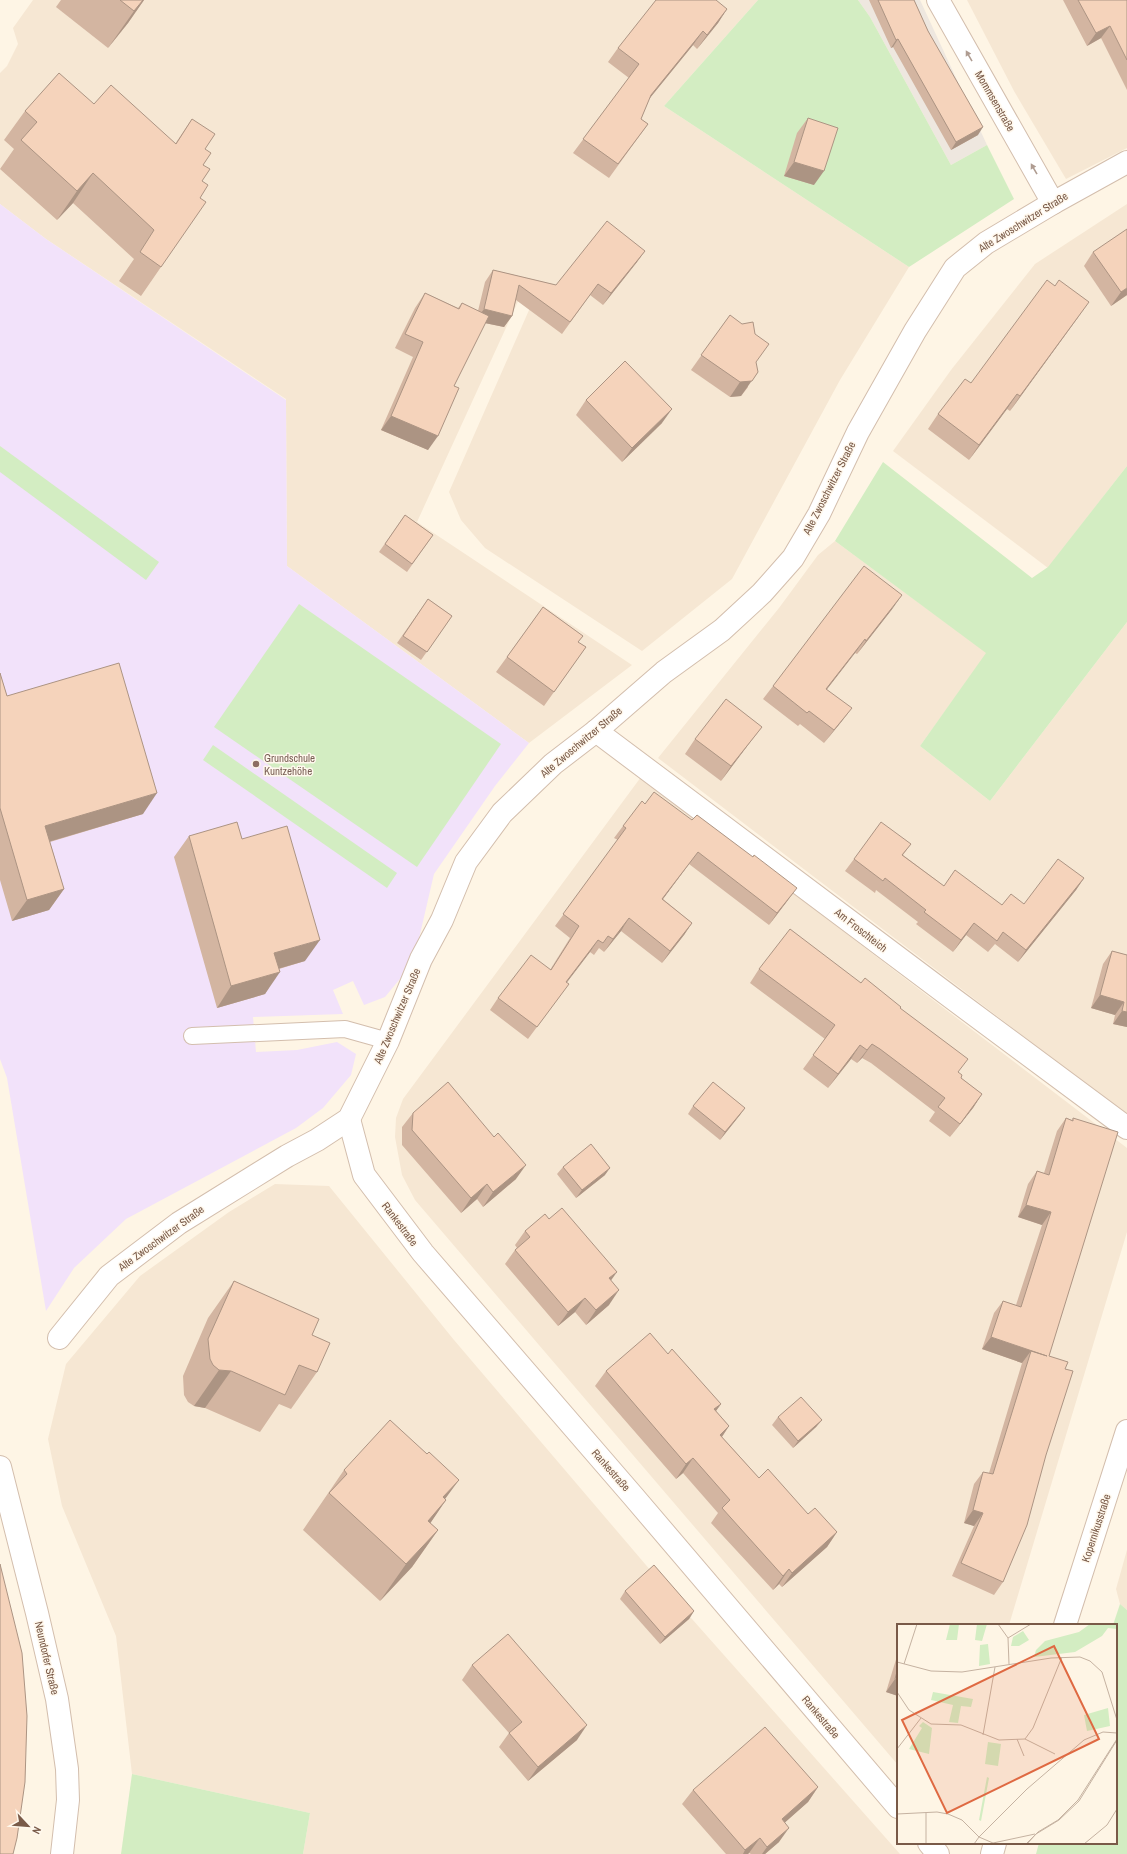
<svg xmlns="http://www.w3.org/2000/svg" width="1127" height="1854" font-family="'Archivo Narrow',sans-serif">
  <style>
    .residential { fill: #f6e7d3 }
    .industrial { fill: #eee7df }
    .education { fill: #f2e2fa }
    .green { fill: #d3edc2 }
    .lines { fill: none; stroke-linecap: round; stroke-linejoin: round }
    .service-casing { stroke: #d3bead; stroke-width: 18 }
    .minor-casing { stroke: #d3bead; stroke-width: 24 }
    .tertiary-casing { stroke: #d3bead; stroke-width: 24 }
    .service { stroke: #fff; stroke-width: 16 }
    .minor { stroke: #fff; stroke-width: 22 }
    .tertiary { stroke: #fff; stroke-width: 22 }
    .wall { fill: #d3b5a1 }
    .shaded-wall { fill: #ac9483 }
    .building { fill: #f5d3bb; stroke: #ac9483 }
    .oneway { fill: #af9c91 }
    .education-dot { fill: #8d6e63; stroke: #fff8ed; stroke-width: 1.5 }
    .labels { text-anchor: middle; stroke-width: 3; stroke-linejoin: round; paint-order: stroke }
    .street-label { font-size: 11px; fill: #795a48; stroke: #fff8ed }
    .education-label { font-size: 11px; fill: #785e54; stroke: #fff8ed; text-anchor: start }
    .inset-road { fill: none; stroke: #c5b2a1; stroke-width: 1 }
    .view { fill: #df6942; fill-opacity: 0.15; stroke: #df6942; stroke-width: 2 }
    .inset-edge { fill: none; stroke: #795a48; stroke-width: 2 }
  </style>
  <rect width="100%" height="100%" fill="#fef5e5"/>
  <g class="residential">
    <polygon points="33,0 758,0 664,106 909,267 840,380 732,579 642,651 485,548 461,520 449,492 533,301 521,295 417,522 632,665 529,743 287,566 286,399 46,239 0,204 0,73 7,66 18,44 13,28"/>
    <polygon points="967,0 1127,0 1127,148 1066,179 1014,91"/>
    <polygon points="1127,204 1127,466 1048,568 893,451 951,370 1035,264"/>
    <polygon points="835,541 987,653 920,746 990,801 1127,622 1127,1115 658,758 779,608 818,555"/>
    <polygon points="641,777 1127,1148 1127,1232 1009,1625 898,1625 898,1765 415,1200 402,1175 395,1137 396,1118 403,1099"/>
    <polygon points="275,1184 329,1186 454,1340 692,1619 900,1854 303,1854 310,1813 132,1774 116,1636 62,1506 48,1439 66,1364 140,1276 229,1212"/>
    <polygon points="1127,1550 1127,1610 1120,1604 1116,1589"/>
  </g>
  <polygon class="industrial" points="858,0 920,0 987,145 951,165 870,17"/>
  <polygon class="education" points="0,204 46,239 286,400 287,566 529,743 495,786 434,874 417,947 404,974 385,997 364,1005 353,981 333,990 343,1014 253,1017 256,1052 297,1050 337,1042 356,1054 351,1075 323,1108 296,1128 126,1219 74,1268 46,1311 7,1078 0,1059"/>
  <g class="green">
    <polygon points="758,0 858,0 870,17 951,165 987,145 1014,199 909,267 664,106"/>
    <polygon points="0,446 159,562 146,580 0,472"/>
    <polygon points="883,462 1032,578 1048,567 1127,466 1127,622 990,801 920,746 986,653 835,541"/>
    <polygon points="299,604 501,744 417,867 214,727"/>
    <polygon points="213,745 397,873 387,888 203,760"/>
    <polygon points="1120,1604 1127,1610 1127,1854 1036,1854 1039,1843 1116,1843 1116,1625 1113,1625"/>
    <polygon points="132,1774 310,1813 303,1854 121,1854"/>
  </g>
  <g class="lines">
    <defs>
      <polyline id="service" points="192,1036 345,1029 388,1041"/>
      <g id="minor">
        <polyline points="938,0 1053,203"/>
        <path d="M596 731C773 863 949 997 1127 1128"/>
        <polyline points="349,1119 364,1175 423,1253 633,1496 898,1807"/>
        <polyline points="59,1338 109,1276 179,1223 287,1156 317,1140 349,1119 388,1041 421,959 442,920 466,862 502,813 553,764 596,731 664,672 722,630 762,593 793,558 819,514 858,432 915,331 955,268 986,243 1053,203 1127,162"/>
        <polyline points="0,1467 37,1613 57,1699 67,1769 68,1800 62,1854"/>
        <polyline points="929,1843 938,1854"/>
      </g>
      <g id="tertiary">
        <polyline points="1065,1625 1127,1431"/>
        <polyline points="992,1854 995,1843"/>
      </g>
    </defs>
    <use href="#service" class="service-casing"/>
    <use href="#minor" class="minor-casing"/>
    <use href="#tertiary" class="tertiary-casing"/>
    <use href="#service" class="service"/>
    <use href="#minor" class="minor"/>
    <use href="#tertiary" class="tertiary"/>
  </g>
  <g class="wall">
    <polygon points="61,0 144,0 128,23 108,48 56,7"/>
    <polygon points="869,0 914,0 928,31 978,135 951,150 893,47 891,48"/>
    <polygon points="1063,0 1127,0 1127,90 1101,38 1087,46"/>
    <polygon points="727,9 718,23 697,49 693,45 649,99 641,119 648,124 609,178 573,153 629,78 608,62 618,48"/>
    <polygon points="94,104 175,144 192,119 205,149 202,181 200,198 161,267 141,296 119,281 134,259 73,203 57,220 0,169 14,149 4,140 25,111"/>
    <polygon points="808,118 814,185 784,176 797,133"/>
    <polygon points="645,251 637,262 603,305 590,295 562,334 516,300 512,316 504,327 485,323 454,386 428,450 381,430 413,357 395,348 415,308 425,293 458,308 462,303 478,311 485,282 493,270 556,285"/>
    <polygon points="1093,252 1127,295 1111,306 1084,266"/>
    <polygon points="730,315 748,387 741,396 730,397 691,370"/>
    <polygon points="1079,316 1010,411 1007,409 969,460 928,429 938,414 971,383"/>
    <polygon points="586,400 662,423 622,462 576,415"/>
    <polygon points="405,515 433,535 407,572 379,552"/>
    <polygon points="428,599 452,616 421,660 397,643"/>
    <polygon points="543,607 583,636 578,642 586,647 544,706 496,672"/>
    <polygon points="893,608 857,654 855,653 827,689 842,721 824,743 800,724 798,726 763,699 773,686"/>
    <polygon points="0,673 7,696 143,814 50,842 64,889 49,910 12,921 0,880"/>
    <polygon points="762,727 751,741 721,781 685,754 695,739"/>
    <polygon points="645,804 788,900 769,925 689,864 663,899 692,923 684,935 662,963 621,931 604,952 599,948 594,955 590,952 567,982 560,996 528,1039 490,1010 498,998 550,970 570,938 555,926 618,840 614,838 623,826"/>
    <polygon points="189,836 305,961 279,969 265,994 217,1008 174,857"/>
    <polygon points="911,844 903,855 944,886 1002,905 1024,904 1084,878 1076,890 1018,962 995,944 988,952 966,935 953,952 916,924 918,922 876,890 875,893 845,871 854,859"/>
    <polygon points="1112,951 1127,955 1127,1027 1113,1024 1115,1015 1091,1008 1103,964"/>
    <polygon points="759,969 861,983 900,1008 958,1073 961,1078 982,1094 973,1108 950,1137 929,1121 935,1112 871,1063 862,1058 857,1063 851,1059 828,1088 803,1069 825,1039 750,983"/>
    <polygon points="693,1106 745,1108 720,1140 688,1114"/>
    <polygon points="413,1113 516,1179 483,1207 477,1199 461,1213 402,1145 402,1127"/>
    <polygon points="1066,1118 1072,1120 1073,1118 1049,1356 1003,1582 994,1595 952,1576 974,1526 964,1523 974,1484 983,1472 989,1473 1022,1363 982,1349 994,1313 1003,1301 1016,1305 1042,1225 1018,1217 1028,1184 1037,1171 1044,1173 1057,1131"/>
    <polygon points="563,1167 605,1175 576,1198 557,1174"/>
    <polygon points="549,1219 611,1280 609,1305 586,1325 575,1312 558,1326 505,1264 515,1250 517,1248 515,1245 525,1231"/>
    <polygon points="234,1281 312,1335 317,1372 291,1409 279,1404 260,1432 205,1408 194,1406 188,1402 184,1395 183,1376 208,1318"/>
    <polygon points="668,1354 721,1404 716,1411 729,1426 722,1437 759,1478 808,1514 837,1532 827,1547 782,1587 779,1584 773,1590 711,1523 718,1513 683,1473 676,1479 595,1386 606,1371"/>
    <polygon points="778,1417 822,1420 816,1427 793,1448 772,1425"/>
    <polygon points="427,1454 445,1499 446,1500 430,1523 438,1530 412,1567 380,1601 303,1530 344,1470"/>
    <polygon points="625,1591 694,1611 689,1619 660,1644 620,1599"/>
    <polygon points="898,1653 898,1696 886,1692"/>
    <polygon points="472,1665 577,1740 528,1781 499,1747 509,1733 462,1680"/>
    <polygon points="818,1787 808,1802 785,1822 779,1842 765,1854 751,1854 749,1853 748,1854 726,1854 682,1804 693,1790"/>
  </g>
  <g class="shaded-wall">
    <polygon points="143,0 144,0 128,23 108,48 134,11"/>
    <polygon points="727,9 718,23 697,49 707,35"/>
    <polygon points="1110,26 1101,38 1087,46 1096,33"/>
    <polygon points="703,31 693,45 641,109 651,95"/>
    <polygon points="898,39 893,47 891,48 896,40"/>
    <polygon points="983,127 978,135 951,150 956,142"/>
    <polygon points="794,162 824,171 814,185 784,176"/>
    <polygon points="93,173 73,203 57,220 77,191"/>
    <polygon points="645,251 637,262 603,305 611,293"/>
    <polygon points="1127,288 1127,295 1111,306 1121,292"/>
    <polygon points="1089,302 1079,316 1010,411 1020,396"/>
    <polygon points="484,309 512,316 504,327 475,321"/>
    <polygon points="758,372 741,396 730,397 740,382"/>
    <polygon points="1017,394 1007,409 969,460 979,445"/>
    <polygon points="672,409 662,423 622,462 632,448"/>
    <polygon points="391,416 438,436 428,450 381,430"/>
    <polygon points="902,595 893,608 857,654 866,641"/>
    <polygon points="865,639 855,653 817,702 826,689"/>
    <polygon points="852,708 842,721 824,743 834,730"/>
    <polygon points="762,727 751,741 721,781 731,766"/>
    <polygon points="157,793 143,814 31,847 45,826"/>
    <polygon points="698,852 689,864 654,911 662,899"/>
    <polygon points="1084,878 1076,890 1018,962 1026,950"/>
    <polygon points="797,888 788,900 769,925 777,913"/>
    <polygon points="64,889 49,910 12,921 27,900"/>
    <polygon points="629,918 621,931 604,952 613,939"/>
    <polygon points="692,923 684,935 662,963 670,951"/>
    <polygon points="974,923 966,935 953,952 961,940"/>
    <polygon points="320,940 305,961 260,974 274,953"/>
    <polygon points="598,940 590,952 558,994 566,982"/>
    <polygon points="280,972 265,994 217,1008 231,986"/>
    <polygon points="1100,995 1124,1002 1115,1015 1091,1008"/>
    <polygon points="1122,1011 1127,1012 1127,1027 1113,1024"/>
    <polygon points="872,1044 862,1058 857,1063 867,1050"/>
    <polygon points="860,1045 851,1059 828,1088 838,1074"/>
    <polygon points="982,1094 973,1108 950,1137 960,1124"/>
    <polygon points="745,1108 740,1115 720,1140 725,1132"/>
    <polygon points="526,1165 516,1179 483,1207 493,1192"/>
    <polygon points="610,1168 605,1175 576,1198 582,1190"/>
    <polygon points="487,1184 477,1199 461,1213 471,1198"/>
    <polygon points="1026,1205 1051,1212 1042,1225 1018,1217"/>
    <polygon points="617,1272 607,1286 609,1278"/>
    <polygon points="619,1290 609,1305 586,1325 596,1310"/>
    <polygon points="585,1298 575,1312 558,1326 568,1312"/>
    <polygon points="991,1337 1047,1356 1031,1351 1022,1363 982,1349"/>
    <polygon points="219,1370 231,1371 205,1408 194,1406"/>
    <polygon points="721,1404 710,1419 714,1409"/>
    <polygon points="822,1420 816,1427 793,1448 798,1441"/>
    <polygon points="729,1426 719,1441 720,1435"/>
    <polygon points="693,1458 683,1473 676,1479 686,1464"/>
    <polygon points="459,1480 437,1510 446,1500 421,1537 402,1557 443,1497"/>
    <polygon points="973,1510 983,1513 974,1526 964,1523"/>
    <polygon points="438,1530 412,1567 380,1601 406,1564"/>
    <polygon points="837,1532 827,1547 782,1587 792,1573"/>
    <polygon points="789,1569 779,1584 773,1590 783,1576"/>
    <polygon points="694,1611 689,1619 660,1644 665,1637"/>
    <polygon points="895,1679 898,1680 898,1696 886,1692"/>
    <polygon points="587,1725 577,1740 528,1781 538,1767"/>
    <polygon points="818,1787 808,1802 772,1834 782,1819"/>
    <polygon points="789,1828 779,1842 765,1854 762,1854 767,1847"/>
    <polygon points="760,1838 749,1853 748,1854 743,1854 745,1850"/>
  </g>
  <g class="building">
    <polygon points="120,0 143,0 134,11"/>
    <polygon points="656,0 716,0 727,9 707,35 703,31 651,95 641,119 648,124 618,164 583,139 639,64 618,48"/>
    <polygon points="878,0 914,0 928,31 983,127 956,142 898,39 896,40"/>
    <polygon points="1078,0 1127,0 1127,60 1110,26 1096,33"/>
    <polygon points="59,73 94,104 111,85 176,144 192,119 215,134 205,149 211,153 203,165 210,169 202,181 208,185 200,198 206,202 161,267 140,252 154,230 93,173 77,191 21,140 37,122 25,111"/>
    <polygon points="808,118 838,128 824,171 794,162"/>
    <polygon points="607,221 645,251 611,293 598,284 570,322 519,285 512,316 484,309 493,270 556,285"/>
    <polygon points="1127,229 1127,288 1121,292 1093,252"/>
    <polygon points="1047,280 1055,286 1059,280 1089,302 1020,396 1017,394 979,445 938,414 965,379 971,383"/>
    <polygon points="425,293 459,309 462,303 489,316 454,386 459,388 438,436 391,416 423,342 405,334"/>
    <polygon points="730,315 742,324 753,322 755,334 769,344 756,362 758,372 752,381 740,382 701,355"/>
    <polygon points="625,361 672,409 632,448 586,400"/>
    <polygon points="405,515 433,535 412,564 385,544"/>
    <polygon points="864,566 902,595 866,641 865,639 826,689 852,708 834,730 809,711 807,713 773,686"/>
    <polygon points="428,599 452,616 427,652 403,636"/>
    <polygon points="543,607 583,636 578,642 586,647 554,692 507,657"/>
    <polygon points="119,663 157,793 45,826 64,889 27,900 0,808 0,673 7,696"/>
    <polygon points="726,699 762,727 731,766 695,739"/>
    <polygon points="654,792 692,820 697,815 753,857 754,855 797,888 777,913 698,852 662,899 692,923 670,951 629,918 613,939 608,936 603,943 598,940 566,982 569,984 537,1027 498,998 531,955 551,970 579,926 563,914 626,828 623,826 642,801 645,804"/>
    <polygon points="237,822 242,839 287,826 320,940 274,953 280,972 231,986 189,836"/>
    <polygon points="881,822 911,844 902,855 944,886 955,870 1002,905 1011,894 1024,904 1058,859 1084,878 1026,950 1003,932 997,941 974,923 961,940 924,912 926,910 885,878 883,881 854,859"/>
    <polygon points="790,929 861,983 865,978 901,1007 900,1008 968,1059 958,1072 962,1075 961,1078 982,1094 960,1124 938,1107 945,1098 880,1049 872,1044 867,1050 860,1045 838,1074 813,1055 835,1025 759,969"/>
    <polygon points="1112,951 1127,955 1127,1012 1122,1011 1124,1002 1100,995"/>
    <polygon points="448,1082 494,1137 498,1133 526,1165 493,1192 487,1184 471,1198 412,1130 413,1113"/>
    <polygon points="713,1082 745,1108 725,1132 693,1106"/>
    <polygon points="1066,1118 1073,1121 1073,1118 1118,1132 1049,1356 1068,1362 1065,1369 1073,1371 1046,1455 1027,1525 1003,1582 961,1563 983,1513 973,1510 983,1472 993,1474 1031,1351 1047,1356 991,1337 1003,1301 1021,1307 1051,1212 1026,1205 1037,1171 1049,1175"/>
    <polygon points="591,1144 610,1168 582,1190 563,1167"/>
    <polygon points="562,1208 617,1272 609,1278 619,1290 596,1310 585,1298 568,1312 515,1250 530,1237 525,1231 545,1214 549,1219"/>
    <polygon points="234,1281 319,1319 312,1335 330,1343 317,1372 299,1365 285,1395 231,1371 219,1370 213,1365 210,1359 208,1339"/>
    <polygon points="650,1333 668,1354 672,1349 721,1404 714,1409 729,1426 720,1435 759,1478 768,1469 808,1514 815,1508 837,1532 792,1573 789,1569 783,1576 722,1508 730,1500 693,1458 686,1464 606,1371"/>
    <polygon points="801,1397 822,1420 798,1441 778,1417"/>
    <polygon points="390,1420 427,1454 429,1452 459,1480 443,1497 446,1500 428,1521 438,1530 406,1564 329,1493 347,1474 344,1470"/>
    <polygon points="0,1564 22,1653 27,1716 25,1782 17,1838 13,1854 0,1854"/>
    <polygon points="654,1565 694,1611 665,1637 625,1591"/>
    <polygon points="508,1634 587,1725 538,1767 509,1733 522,1722 472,1665"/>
    <polygon points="898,1668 898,1680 895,1679"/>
    <polygon points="765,1727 818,1787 782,1819 789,1828 767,1847 760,1838 745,1850 693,1790"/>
  </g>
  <defs><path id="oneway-solid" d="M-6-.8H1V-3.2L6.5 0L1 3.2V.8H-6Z"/></defs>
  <g class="oneway">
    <use href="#oneway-solid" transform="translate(969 56) rotate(-120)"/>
    <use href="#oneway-solid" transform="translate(1034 169) rotate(-120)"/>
  </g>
  <circle class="education-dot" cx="256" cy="764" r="4"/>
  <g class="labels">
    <g class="street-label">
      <text transform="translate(995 101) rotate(60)" y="4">Mommsenstraße</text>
      <text transform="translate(1023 222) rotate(-32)" y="4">Alte Zwoschwitzer Straße</text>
      <text transform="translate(829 488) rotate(-63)" y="4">Alte Zwoschwitzer Straße</text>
      <text transform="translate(581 742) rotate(-40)" y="4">Alte Zwoschwitzer Straße</text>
      <text transform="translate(861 930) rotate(38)" y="4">Am Froschteich</text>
      <text transform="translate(397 1016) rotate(-67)" y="4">Alte Zwoschwitzer Straße</text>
      <text transform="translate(400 1224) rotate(53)" y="4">Rankestraße</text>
      <text transform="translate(161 1238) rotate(-36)" y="4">Alte Zwoschwitzer Straße</text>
      <text transform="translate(611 1470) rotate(49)" y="4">Rankestraße</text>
      <text transform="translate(1096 1528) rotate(-72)" y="4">Kopernikusstraße</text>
      <text transform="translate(47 1658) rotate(77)" y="4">Neundorfer Straße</text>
      <text transform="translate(821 1717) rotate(50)" y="4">Rankestraße</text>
    </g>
    <g class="education-label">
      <text x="264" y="762">Grundschule<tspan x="264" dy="13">Kuntzehöhe</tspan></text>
    </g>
  </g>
  <g transform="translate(897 1624)">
    <rect width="220" height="220" fill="#fef5e5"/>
    <path d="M53 0H62L60 16H49ZM80 0H90L85 17 78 16ZM193 0H220V5L211 4 205 12 178 28 137 33 139 26 148 17 182 8ZM126 7 132 16 122 22H114L116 13ZM91 20 93 40 82 42 83 21ZM36 68 76 75 74 83 64 82 61 99 52 98 56 81 34 76ZM211 84 213 102 190 107 187 91ZM26 98 35 104 32 130 12 125 25 104 22 102ZM91 118 104 120 101 142 88 140ZM90 153 92 154 84 197 82 196Z" fill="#d3edc2"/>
    <path class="inset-road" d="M101 0 111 14 112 40M111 14 134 0M0 38 34 47 65 48 154 34 183 33 193 37 205 48 220 96M7 40 20 0M0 68 12 86 34 100 64 101 102 116 128 115 158 130M86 111 98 43M120 115 127 132M128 115 136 104 165 33M0 125 24 94M0 190 40 188 51 190 65 196 82 213 130 165 187 116 206 108 220 109M29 220V188M77 220 82 213 96 219 138 210M129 220 141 208 161 196 181 176 220 115M130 220 139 210 162 196 182 177 220 116M187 220 210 201 220 185"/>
    <path class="view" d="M157 22 202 115 50 189 5 96Z"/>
    <rect width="220" height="220" class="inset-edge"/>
  </g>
  <g transform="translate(28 1826) rotate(116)" stroke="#fff8ed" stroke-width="3" paint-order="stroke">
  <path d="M0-3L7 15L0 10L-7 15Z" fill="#795a48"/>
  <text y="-6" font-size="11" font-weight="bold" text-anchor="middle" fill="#795a48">N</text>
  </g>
</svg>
